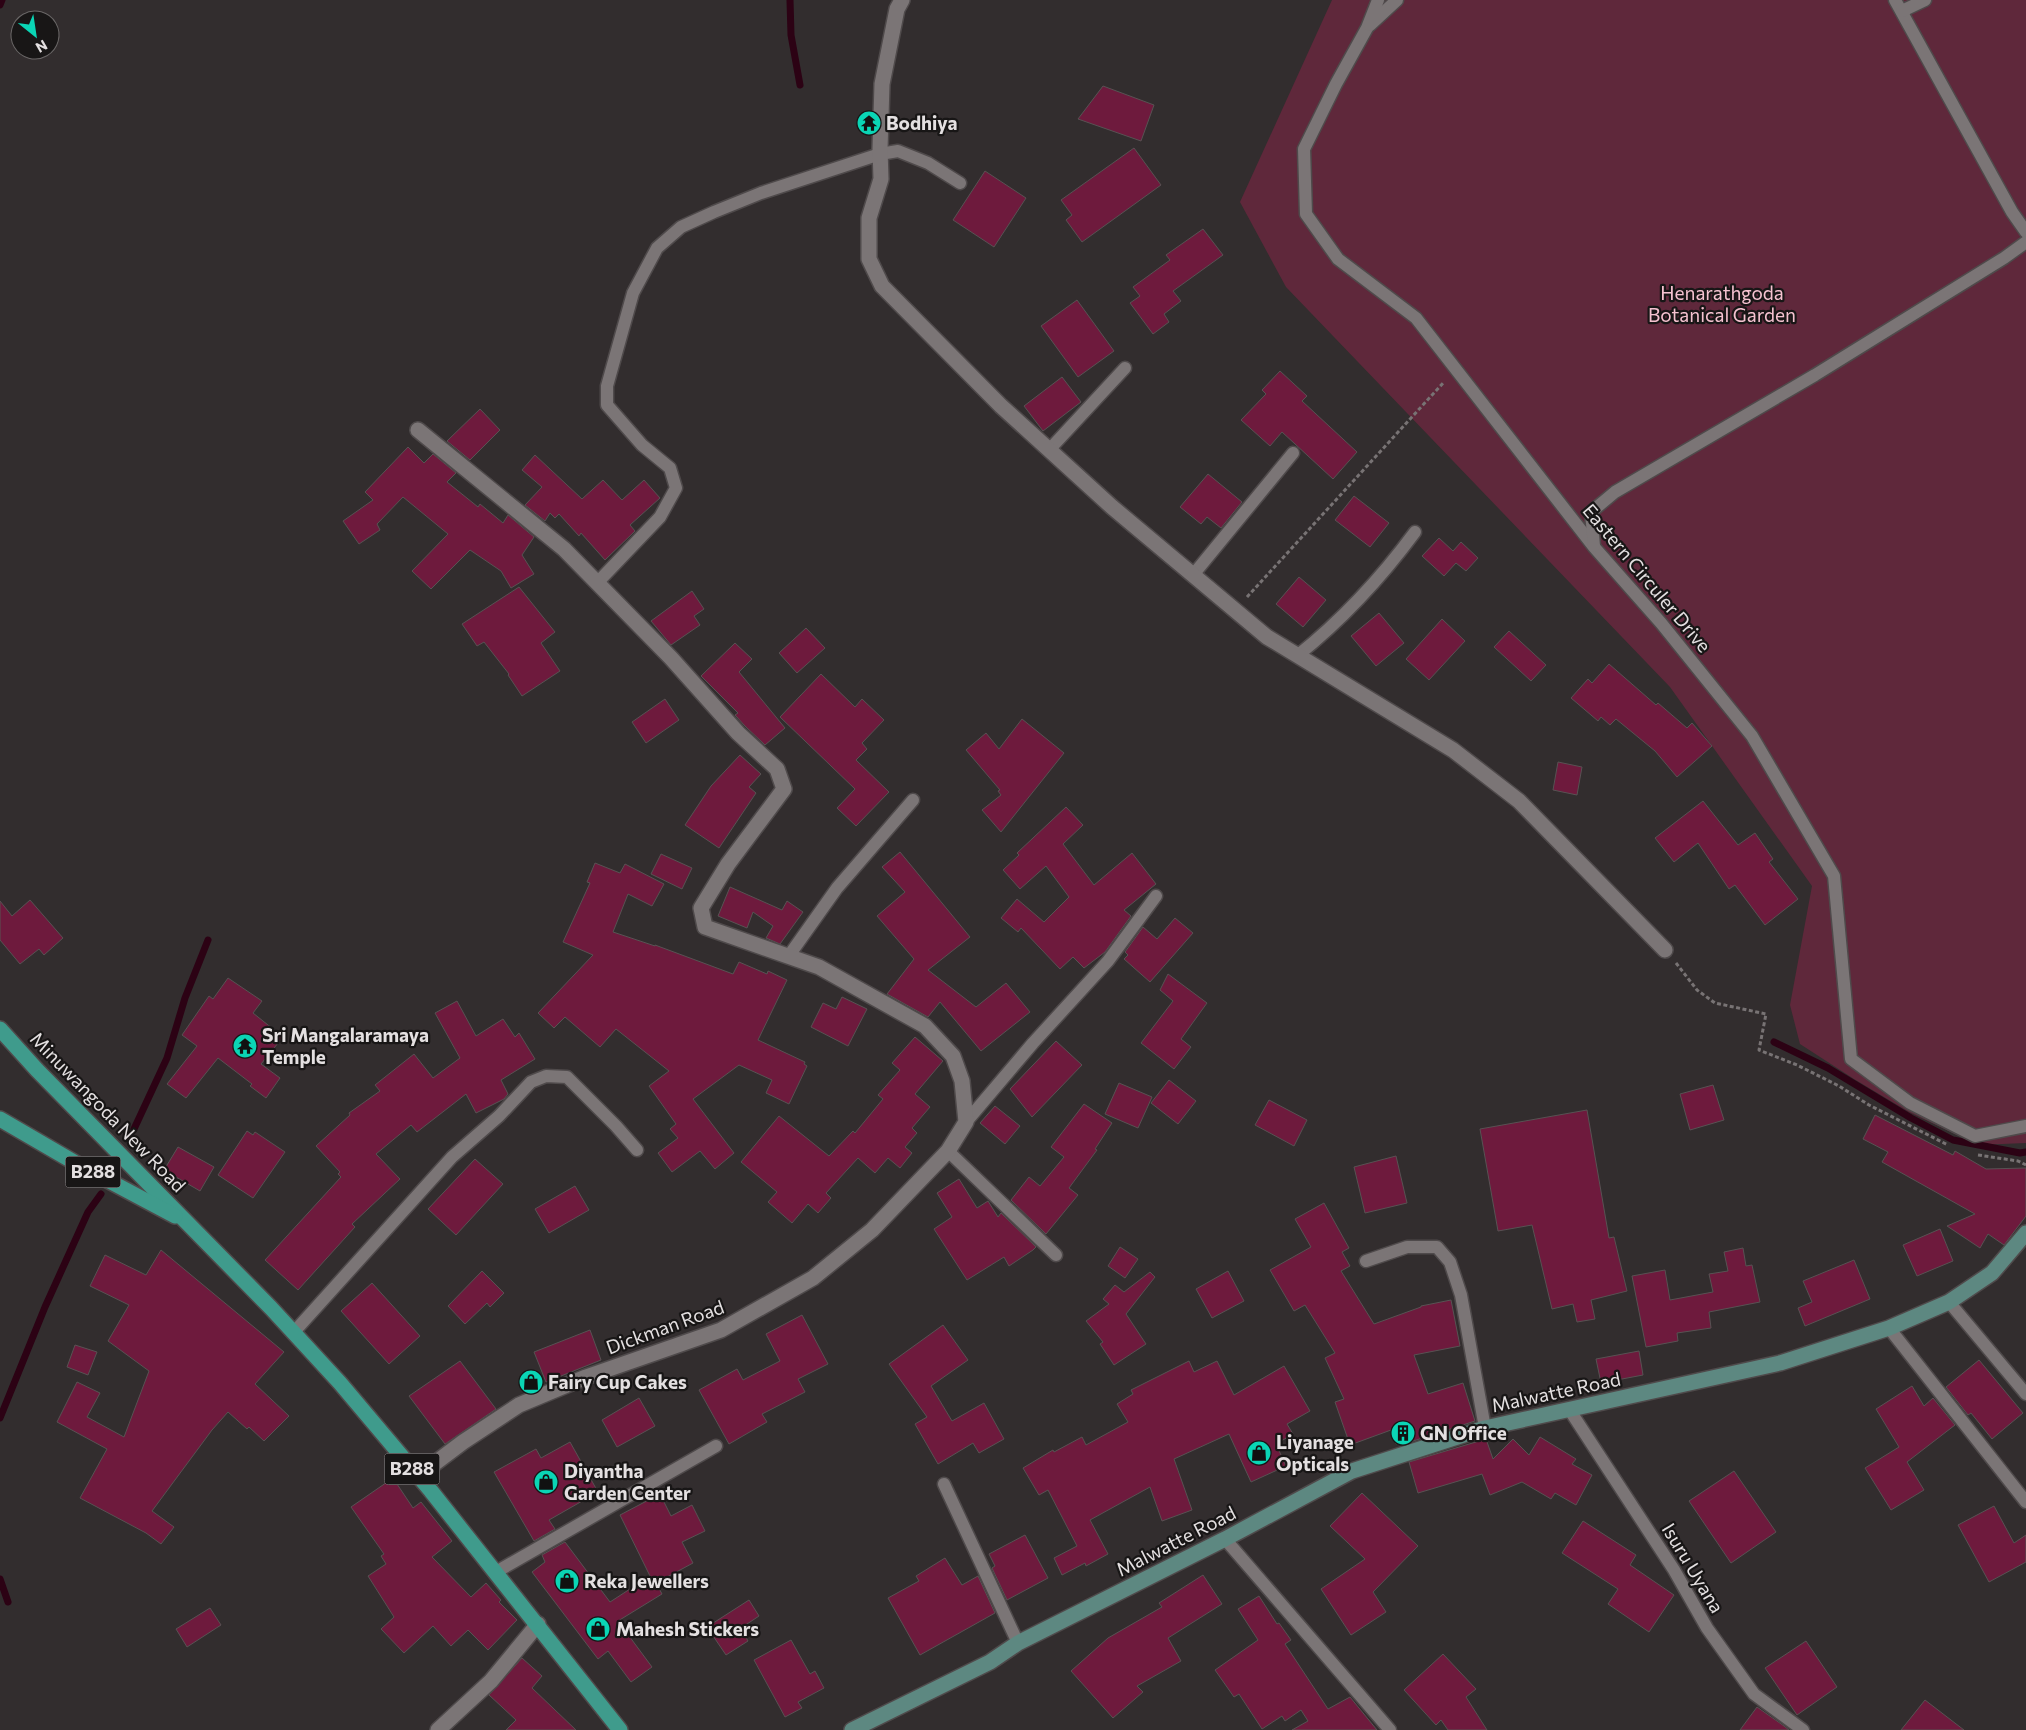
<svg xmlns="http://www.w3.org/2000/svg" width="2026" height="1730" font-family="Commissioner,sans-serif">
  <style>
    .green { fill: #5f283b }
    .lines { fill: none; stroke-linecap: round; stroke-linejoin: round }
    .stream { stroke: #2c0214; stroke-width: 7 }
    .building { fill: #6e1a3d; stroke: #585253 }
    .lane-casing { stroke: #4f4a4b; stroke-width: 15 }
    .street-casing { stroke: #4f4a4b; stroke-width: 18 }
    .secondary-casing { stroke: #4f4a4b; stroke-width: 18 }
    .primary-casing { stroke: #4f4a4b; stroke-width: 18 }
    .path { stroke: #787374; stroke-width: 3; stroke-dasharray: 4 2.5; stroke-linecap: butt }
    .lane { stroke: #7b7576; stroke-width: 12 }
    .street { stroke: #7b7576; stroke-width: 15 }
    .secondary { stroke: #5d8881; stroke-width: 15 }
    .primary { stroke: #3f9b8c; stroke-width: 15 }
    .labels { text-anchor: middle; stroke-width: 4.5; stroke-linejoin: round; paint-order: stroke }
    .shield { fill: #181616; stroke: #a7a3a4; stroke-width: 1 }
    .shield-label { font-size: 18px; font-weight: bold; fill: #e4e0e1 }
    .poi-label { font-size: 19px; font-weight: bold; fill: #e4e0e1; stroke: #181616; text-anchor: start }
    .park-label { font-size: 19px; fill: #f5c2d0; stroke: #181616 }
    .street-label { font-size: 19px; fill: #e4e0e1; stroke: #181616 }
  </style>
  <rect width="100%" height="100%" fill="#322d2e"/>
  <polygon class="green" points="1332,0 2026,0 2026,1143 1978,1145 1909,1112 1854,1079 1800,1044 1790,1005 1812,886 1670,687 1286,287 1240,202"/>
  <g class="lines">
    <g class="stream">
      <polyline points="790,0 791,35 800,85"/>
      <polyline points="0,5 2,0"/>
      <polyline points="1774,1042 1828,1068 1911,1118 1953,1140 2020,1153 2026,1152"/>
      <polyline points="134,1129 167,1058 185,998 208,940"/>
      <polyline points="0,1418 45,1307 88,1212 101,1194"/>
      <polyline points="0,1579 8,1602"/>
    </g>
  </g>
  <g class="building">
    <polygon points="1103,86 1154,105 1141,141 1078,119"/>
    <polygon points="1134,148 1161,185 1082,242 1066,220 1072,215 1061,200"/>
    <polygon points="985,171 1026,198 994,247 953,220"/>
    <polygon points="1203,229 1223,255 1173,291 1181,301 1164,314 1169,322 1153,334 1130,303 1140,296 1133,287 1170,260 1166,255"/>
    <polygon points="1077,300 1114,351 1078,377 1041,326"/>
    <polygon points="1280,371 1307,396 1302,401 1357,452 1333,479 1282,432 1270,446 1241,420 1266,394 1262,390"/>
    <polygon points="1062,377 1081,402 1043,431 1024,406"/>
    <polygon points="480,409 500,430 470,460 447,441"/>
    <polygon points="408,447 424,463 433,454 456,473 447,482 478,507 480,504 503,523 508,515 534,537 522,555 534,574 511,588 501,571 470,550 431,589 412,571 448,534 403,497 377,524 380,530 359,544 343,521 373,500 365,492"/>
    <polygon points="535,455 582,499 603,480 622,500 644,480 660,498 630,525 635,531 605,560 581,533 579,536 559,514 555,518 550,513 545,521 525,505 542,487 522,470"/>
    <polygon points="1208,474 1242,502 1221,528 1207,517 1201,524 1180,507"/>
    <polygon points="1354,496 1389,523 1370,547 1335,520"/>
    <polygon points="1439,538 1453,551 1461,542 1478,558 1466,571 1456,563 1444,576 1422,556"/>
    <polygon points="1299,577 1326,600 1303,627 1276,604"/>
    <polygon points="519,587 555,632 541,643 560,671 522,696 508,675 509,674 484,642 477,646 462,624"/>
    <polygon points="692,591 704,609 694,616 700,625 671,645 651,621"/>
    <polygon points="1379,613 1404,643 1376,666 1351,636"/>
    <polygon points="1442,619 1465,641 1429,680 1406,659"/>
    <polygon points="806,628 825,648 797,673 779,653"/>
    <polygon points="1509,631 1546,665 1531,681 1494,647"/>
    <polygon points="735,643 752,659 739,672 785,728 765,745 745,726 735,715 738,713 701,676"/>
    <polygon points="1609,664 1656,705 1658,703 1687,728 1692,723 1712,746 1677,777 1655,751 1616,719 1610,725 1601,717 1598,721 1571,698 1588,679 1592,683"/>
    <polygon points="821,674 855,707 862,699 884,720 862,743 867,749 856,760 889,792 856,826 837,808 855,789 780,717"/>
    <polygon points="665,699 679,720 646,743 632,722"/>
    <polygon points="1022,719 1064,753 1001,832 982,810 1001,795 998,791 1000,790 966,750 986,733 999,749"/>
    <polygon points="740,755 761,774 749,787 756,793 719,848 685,825 711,786"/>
    <polygon points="1558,762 1582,767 1577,795 1553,790"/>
    <polygon points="1703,801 1738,845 1755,833 1773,859 1769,862 1798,899 1765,925 1735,885 1729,889 1698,843 1674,862 1655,838"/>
    <polygon points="1066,807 1083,825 1063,844 1094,885 1132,853 1156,884 1124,910 1131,916 1105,952 1084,968 1073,957 1060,969 1021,928 1018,932 1001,918 1017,899 1044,922 1069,897 1046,866 1020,889 1003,870 1019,855 1017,853"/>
    <polygon points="900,852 970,937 928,970 976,1007 1006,983 1030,1012 981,1051 940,1002 928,1017 887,994 914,959 877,916 905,892 882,867"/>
    <polygon points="661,854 692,868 682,889 651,874"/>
    <polygon points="595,863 620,873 625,864 664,884 652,906 628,894 613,932 655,946 655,945 733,974 739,962 767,974 768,971 787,980 758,1040 805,1062 804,1064 807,1066 789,1104 766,1093 772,1080 739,1065 693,1099 734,1153 715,1169 700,1151 672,1172 658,1153 678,1138 670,1129 676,1124 649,1086 669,1071 616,1029 600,1047 565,1017 554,1028 538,1013 593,955 563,942 590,883 587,882"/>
    <polygon points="730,887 782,910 787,901 803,912 780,944 766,938 773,926 753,912 747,928 718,916"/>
    <polygon points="30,900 63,938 44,955 39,949 20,964 0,940 0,901 12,916"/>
    <polygon points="1175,918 1193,933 1150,982 1124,959 1128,955 1125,952 1143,927 1157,939"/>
    <polygon points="1168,974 1207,1003 1181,1039 1191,1047 1174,1069 1141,1043 1173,1001 1160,990"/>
    <polygon points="228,978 262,1001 253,1013 283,1037 261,1064 280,1078 266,1098 250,1086 252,1084 218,1058 186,1098 167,1084 197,1046 182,1035 209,996 213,999"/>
    <polygon points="842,997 867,1009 848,1046 811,1027 823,1003 836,1009"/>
    <polygon points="457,1001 476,1036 503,1019 515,1037 519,1033 535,1059 501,1080 508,1094 504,1099 476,1113 466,1094 417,1132 411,1125 376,1154 400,1179 352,1224 355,1227 298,1290 265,1260 341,1177 338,1174 340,1172 316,1146 350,1115 349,1113 380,1091 375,1085 414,1054 433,1078 460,1058 435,1013"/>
    <polygon points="915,1037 943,1061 915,1094 930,1107 912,1128 917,1133 905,1147 912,1153 900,1168 888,1158 875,1173 858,1158 826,1193 831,1198 818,1213 808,1204 792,1223 768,1202 777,1192 741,1162 779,1116 829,1156 853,1131 855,1133 883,1099 878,1095 900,1070 892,1063"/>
    <polygon points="1056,1041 1082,1065 1032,1117 1010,1089"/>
    <polygon points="1169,1080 1196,1101 1178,1124 1151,1103"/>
    <polygon points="1119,1083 1152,1097 1138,1128 1105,1114"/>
    <polygon points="1713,1085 1724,1120 1690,1130 1680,1094"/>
    <polygon points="1269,1100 1307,1120 1294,1146 1255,1125"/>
    <polygon points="1084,1104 1112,1123 1095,1149 1097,1150 1069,1188 1078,1195 1046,1234 1011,1200 1029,1177 1040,1186 1064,1157 1051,1147"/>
    <polygon points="995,1106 1020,1126 1005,1144 980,1123"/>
    <polygon points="1587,1110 1609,1238 1614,1237 1627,1291 1591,1300 1595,1319 1577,1322 1573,1304 1552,1309 1532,1225 1498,1231 1480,1129"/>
    <polygon points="1875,1115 1953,1155 1955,1151 1986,1169 2026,1168 2026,1216 2004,1245 1988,1234 1980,1248 1947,1226 1975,1214 1882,1162 1888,1152 1863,1139"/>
    <polygon points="247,1131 253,1135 255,1132 285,1152 253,1198 218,1175"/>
    <polygon points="178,1147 214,1167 200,1191 164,1170"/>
    <polygon points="1396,1156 1407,1203 1365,1213 1354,1167"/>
    <polygon points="475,1159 503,1184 456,1235 428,1209"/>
    <polygon points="959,1179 977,1208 988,1201 998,1217 1001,1213 1036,1247 1033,1250 1009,1266 1004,1257 967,1280 934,1229 952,1217 937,1193"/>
    <polygon points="575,1186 589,1210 549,1233 535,1209"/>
    <polygon points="1324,1203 1349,1248 1342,1252 1350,1266 1341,1271 1374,1324 1421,1307 1421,1306 1451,1300 1460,1346 1414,1355 1428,1394 1463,1383 1475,1421 1404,1444 1403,1441 1396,1444 1391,1430 1350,1445 1335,1402 1344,1399 1325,1358 1335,1353 1305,1305 1294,1311 1270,1270 1311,1247 1295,1219"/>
    <polygon points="1940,1229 1953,1261 1917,1276 1903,1245"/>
    <polygon points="1120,1247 1138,1259 1125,1278 1108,1266"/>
    <polygon points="1743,1248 1746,1266 1752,1265 1760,1302 1709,1312 1711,1328 1677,1333 1678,1341 1646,1347 1632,1276 1665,1270 1670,1300 1713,1292 1709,1274 1728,1271 1724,1252"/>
    <polygon points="161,1250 284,1352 255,1384 289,1416 264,1441 249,1427 247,1429 228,1412 212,1430 152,1511 174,1527 161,1544 146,1533 80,1498 107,1449 57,1422 77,1382 100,1393 87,1417 124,1437 149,1371 108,1341 129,1305 90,1286 105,1255 146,1275"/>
    <polygon points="1854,1260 1870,1299 1805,1326 1798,1308 1812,1302 1803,1281"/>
    <polygon points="482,1271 504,1293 490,1307 487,1303 465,1324 448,1306"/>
    <polygon points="1228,1271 1244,1301 1212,1318 1196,1289"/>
    <polygon points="1150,1272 1155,1277 1126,1314 1146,1344 1114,1365 1100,1344 1103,1342 1086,1321 1109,1304 1103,1299 1115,1285 1124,1292"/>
    <polygon points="372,1283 420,1336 389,1364 341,1311"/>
    <polygon points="802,1315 828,1364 798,1379 805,1392 762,1414 767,1422 729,1444 699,1390 737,1369 743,1380 780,1361 766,1334"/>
    <polygon points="943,1325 968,1360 931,1386 952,1421 984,1403 1004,1439 979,1453 973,1443 938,1464 915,1424 927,1417 889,1364"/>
    <polygon points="590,1330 601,1360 546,1382 534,1352"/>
    <polygon points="75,1345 97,1352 88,1375 67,1367"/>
    <polygon points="1639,1351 1643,1375 1601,1383 1596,1359"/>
    <polygon points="1979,1360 2023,1413 1992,1439 1971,1413 1968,1415 1946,1387"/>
    <polygon points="460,1361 496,1409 445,1444 409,1396"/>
    <polygon points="1189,1361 1194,1372 1217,1361 1234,1395 1284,1366 1310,1411 1287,1424 1293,1434 1276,1444 1286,1466 1251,1482 1229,1434 1174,1459 1192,1510 1162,1521 1150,1487 1090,1520 1108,1554 1086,1566 1085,1563 1062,1575 1054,1558 1077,1546 1048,1490 1039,1495 1023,1468 1053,1450 1054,1452 1082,1437 1086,1445 1128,1422 1117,1404 1133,1394 1131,1390"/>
    <polygon points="1912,1386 1924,1406 1933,1398 1955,1425 1907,1462 1924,1490 1891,1510 1865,1468 1899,1447 1876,1409"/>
    <polygon points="639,1398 655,1426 617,1447 602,1420"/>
    <polygon points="1540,1437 1576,1459 1572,1464 1592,1475 1576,1505 1555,1493 1551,1499 1522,1482 1490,1495 1482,1474 1418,1493 1409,1462 1486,1439 1493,1459 1513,1439 1529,1455"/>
    <polygon points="570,1442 598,1492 549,1520 555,1529 534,1541 494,1472 536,1449 541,1458"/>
    <polygon points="1734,1471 1776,1532 1731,1563 1689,1501"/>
    <polygon points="393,1478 413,1508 421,1502 452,1541 432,1557 471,1597 486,1583 501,1600 499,1602 517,1620 488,1650 468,1630 451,1646 433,1626 404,1653 381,1629 394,1617 368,1576 386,1564 381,1556 384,1554 351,1507"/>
    <polygon points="1362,1493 1418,1546 1373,1592 1386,1612 1351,1635 1321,1589 1365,1559 1330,1526"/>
    <polygon points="660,1494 671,1516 692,1505 705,1531 682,1542 693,1563 656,1583 662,1594 618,1621 652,1667 631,1682 608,1651 598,1659 532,1572 545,1562 542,1555 565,1542 610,1602 650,1576 620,1515"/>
    <polygon points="1994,1506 2014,1543 2026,1535 2026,1562 1989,1582 1958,1525"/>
    <polygon points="1583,1521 1636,1555 1630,1565 1674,1595 1649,1632 1608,1604 1618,1589 1562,1553"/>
    <polygon points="1025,1535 1048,1578 1007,1600 992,1568 995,1566 989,1554"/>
    <polygon points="945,1558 962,1585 978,1576 995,1613 920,1655 888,1598 919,1581 916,1576"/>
    <polygon points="1203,1575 1222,1604 1168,1638 1181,1661 1137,1686 1143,1692 1113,1718 1071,1671 1108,1638 1162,1607 1159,1603"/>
    <polygon points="1259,1596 1277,1624 1279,1623 1291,1640 1285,1644 1328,1709 1350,1697 1377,1730 1292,1730 1308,1721 1301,1710 1285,1721 1282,1716 1262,1729 1239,1694 1234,1697 1215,1670 1258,1640 1238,1609"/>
    <polygon points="749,1600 759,1616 741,1628 748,1641 726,1655 707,1627"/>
    <polygon points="210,1608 221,1625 187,1647 176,1629"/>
    <polygon points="791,1640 810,1674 815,1671 824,1688 798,1702 802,1708 785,1717 754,1660"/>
    <polygon points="1806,1641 1837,1687 1797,1715 1765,1668"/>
    <polygon points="1443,1654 1476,1689 1466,1697 1487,1730 1448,1730 1441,1720 1436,1725 1404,1690"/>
    <polygon points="522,1658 542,1676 532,1688 576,1730 506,1730 516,1720 489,1695"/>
    <polygon points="1925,1700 1964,1730 1901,1730"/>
    <polygon points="1757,1707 1784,1726 1789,1730 1740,1730"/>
  </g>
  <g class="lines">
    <defs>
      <g id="lane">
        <polyline points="1378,0 1367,28 1336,84 1304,149 1306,214 1338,259 1416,318 1594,547 1661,623 1752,736 1834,876 1851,1059 1910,1103 1975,1136 2026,1126"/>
        <polyline points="1895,0 2012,212 2026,232"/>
        <polyline points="1902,11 1925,0"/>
        <polyline points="1370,25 1397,0"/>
        <polyline points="1049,450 1125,368"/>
        <polyline points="1594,546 1591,512 1615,492 1815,375 2004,258 2026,242"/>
        <polyline points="1193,575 1293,453"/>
        <polyline points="597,583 660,517 676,488 670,468 642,445 607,405 607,386 633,293 657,248 681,227 714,212 761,193 880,154 898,151 928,163 960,183"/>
        <path d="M1297 656C1342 620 1381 578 1415 532"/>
        <polyline points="788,957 837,888 913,800"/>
        <polyline points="966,1122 1033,1043 1108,961 1156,896"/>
        <polyline points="948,1151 1056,1255"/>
        <polyline points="1366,1261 1407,1247 1437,1247 1450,1262 1461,1295 1485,1428"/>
        <polyline points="1949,1302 2026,1394"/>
        <polyline points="1889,1328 2026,1502"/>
        <polyline points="294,1332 452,1157 499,1116 531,1082 546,1076 567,1077 616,1126 637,1150"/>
        <polyline points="1569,1409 1674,1570 1707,1628 1754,1694 1803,1730"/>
        <polyline points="944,1484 1018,1643"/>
        <polyline points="1225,1539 1390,1730"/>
        <polyline points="496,1572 716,1446"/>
      </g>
      <g id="street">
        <polyline points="902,0 897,9 882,84 880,149 881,179 869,218 869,259 882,286 1001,406 1112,507 1267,637 1453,750 1519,801 1665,950"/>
        <polyline points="418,430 564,549 671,658 738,733 777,769 784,789 728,864 701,908 705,927 819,967 925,1026 953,1056 962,1081 966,1122 948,1151 872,1230 813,1278 721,1330 586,1377 519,1405 463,1442 418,1476"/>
        <polyline points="438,1730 491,1681 538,1624"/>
      </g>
      <polyline id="secondary" points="852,1730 990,1662 1018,1643 1225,1539 1352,1471 1485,1428 1780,1363 1889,1328 1949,1302 1992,1273 2026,1233"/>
      <g id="primary">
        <polyline points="0,1029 37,1070 271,1308 340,1383 431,1491 620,1730"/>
        <polyline points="0,1119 79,1165 175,1216"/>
      </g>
    </defs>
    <use href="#lane" class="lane-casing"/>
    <use href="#street" class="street-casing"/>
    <use href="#secondary" class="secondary-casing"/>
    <use href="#primary" class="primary-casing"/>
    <g class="path">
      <polyline points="1247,597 1444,382"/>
      <polyline points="1676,963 1697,990 1715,1003 1766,1014 1759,1050 1797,1065 1839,1086 1869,1105 1948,1145"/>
      <polyline points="1978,1155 2018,1161 2026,1165"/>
    </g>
    <use href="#lane" class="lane"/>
    <use href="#street" class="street"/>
    <use href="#secondary" class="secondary"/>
    <use href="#primary" class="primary"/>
  </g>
  <defs>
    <symbol id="temple-disc" viewBox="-11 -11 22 22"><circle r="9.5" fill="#0ad5b5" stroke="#181616"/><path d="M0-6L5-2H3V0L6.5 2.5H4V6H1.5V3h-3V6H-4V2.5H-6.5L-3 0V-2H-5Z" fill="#111"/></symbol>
    <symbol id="shop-disc" viewBox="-11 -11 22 22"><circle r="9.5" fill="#0ad5b5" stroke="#181616"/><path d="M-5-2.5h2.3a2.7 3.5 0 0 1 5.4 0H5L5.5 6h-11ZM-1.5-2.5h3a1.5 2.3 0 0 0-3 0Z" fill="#111"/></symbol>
    <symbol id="building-disc" viewBox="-11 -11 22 22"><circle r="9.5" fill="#0ad5b5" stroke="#181616"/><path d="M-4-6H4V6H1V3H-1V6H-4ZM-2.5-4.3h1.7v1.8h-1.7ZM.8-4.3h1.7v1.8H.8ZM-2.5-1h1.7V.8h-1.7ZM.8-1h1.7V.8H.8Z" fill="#111"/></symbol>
  </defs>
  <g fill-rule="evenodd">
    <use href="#temple-disc" x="855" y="109" width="28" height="28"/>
    <use href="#temple-disc" x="231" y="1032" width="28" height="28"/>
    <use href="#shop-disc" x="517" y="1368" width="28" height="28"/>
    <use href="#building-disc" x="1389" y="1419" width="28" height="28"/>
    <use href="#shop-disc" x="1245" y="1439" width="28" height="28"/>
    <use href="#shop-disc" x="532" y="1468" width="28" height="28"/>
    <use href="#shop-disc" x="553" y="1567" width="28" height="28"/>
    <use href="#shop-disc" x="584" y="1615" width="28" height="28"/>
  </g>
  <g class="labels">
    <g class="shield">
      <rect x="65.5" y="1156.5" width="55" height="31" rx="4"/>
      <rect x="384.5" y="1453.5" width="55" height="31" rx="4"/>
    </g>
    <g class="shield-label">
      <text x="93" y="1178">B288</text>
      <text x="412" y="1475">B288</text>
    </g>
    <g class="poi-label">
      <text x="886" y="130">Bodhiya</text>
      <text x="262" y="1042">Sri Mangalaramaya<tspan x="262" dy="22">Temple</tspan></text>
      <text x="548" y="1389">Fairy Cup Cakes</text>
      <text x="1420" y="1440">GN Office</text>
      <text x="1276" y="1449">Liyanage<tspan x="1276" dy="22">Opticals</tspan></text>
      <text x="564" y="1478">Diyantha<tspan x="564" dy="22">Garden Center</tspan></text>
      <text x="584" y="1588">Reka Jewellers</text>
      <text x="616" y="1636">Mahesh Stickers</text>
    </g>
    <g class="park-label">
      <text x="1722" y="300">Henarathgoda<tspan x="1722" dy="22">Botanical Garden</tspan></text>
    </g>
    <g class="street-label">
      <text transform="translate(1647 578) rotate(50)" y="7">Eastern Circuler Drive</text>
      <text transform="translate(108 1112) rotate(46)" y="7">Minuwangoda New Road</text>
      <text transform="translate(665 1327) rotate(-20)" y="7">Dickman Road</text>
      <text transform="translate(1556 1392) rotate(-12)" y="7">Malwatte Road</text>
      <text transform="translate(1176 1541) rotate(-27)" y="7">Malwatte Road</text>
      <text transform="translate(1693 1568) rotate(59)" y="7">Isuru Uyana</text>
    </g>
  </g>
  <g transform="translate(35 35) rotate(150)"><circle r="24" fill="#181616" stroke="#6a6767"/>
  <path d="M0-4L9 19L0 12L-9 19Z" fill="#0ad5b5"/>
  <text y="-8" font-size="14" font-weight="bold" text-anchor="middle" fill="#e4e0e1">N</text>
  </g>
</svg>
